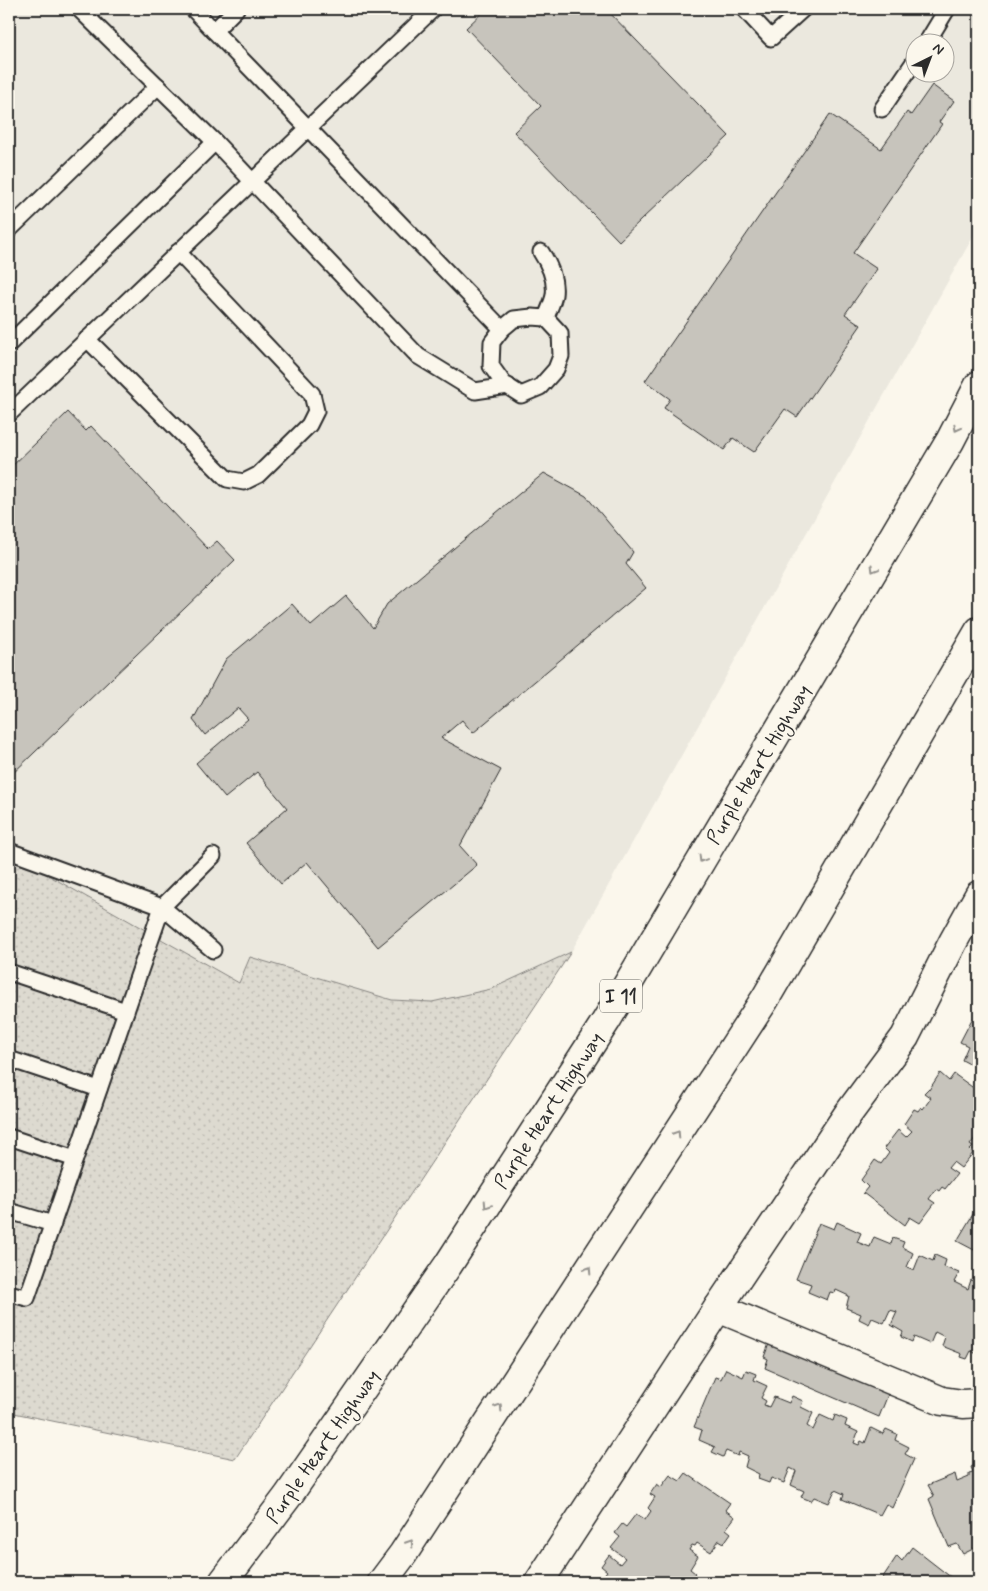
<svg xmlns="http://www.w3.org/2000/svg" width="988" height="1591" font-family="Mynerve,sans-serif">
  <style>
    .built { fill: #ebe8de; fill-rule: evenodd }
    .grass { fill: url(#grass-dots); stroke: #84827e }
    .building { fill: #c7c4bc; stroke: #2b2b2b }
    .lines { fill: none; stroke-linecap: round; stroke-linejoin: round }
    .service-casing { stroke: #2b2b2b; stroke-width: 19 }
    .minor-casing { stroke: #2b2b2b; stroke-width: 31 }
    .motorway-casing { stroke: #2b2b2b; stroke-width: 31 }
    .service { stroke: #fbf7ec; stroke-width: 15 }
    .minor { stroke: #fbf7ec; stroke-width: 28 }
    .motorway { stroke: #fbf7ec; stroke-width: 28 }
    .oneway { stroke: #93918c }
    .labels { text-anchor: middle; stroke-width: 4.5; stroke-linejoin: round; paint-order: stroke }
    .shield { fill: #fbf7ec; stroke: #696865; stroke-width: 1 }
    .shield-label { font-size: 19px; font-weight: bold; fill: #2b2b2b }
    .street-label { font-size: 20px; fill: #2b2b2b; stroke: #fbf7ec }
  </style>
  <defs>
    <pattern id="grass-dots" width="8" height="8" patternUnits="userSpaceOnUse" patternTransform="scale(1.25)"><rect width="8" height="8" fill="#dddad0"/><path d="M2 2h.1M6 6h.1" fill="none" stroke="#bebbb3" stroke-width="1.8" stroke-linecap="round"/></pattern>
  </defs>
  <rect width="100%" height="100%" fill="#fbf7ec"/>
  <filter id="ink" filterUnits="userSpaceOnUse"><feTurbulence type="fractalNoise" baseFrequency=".02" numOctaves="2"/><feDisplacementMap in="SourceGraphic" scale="10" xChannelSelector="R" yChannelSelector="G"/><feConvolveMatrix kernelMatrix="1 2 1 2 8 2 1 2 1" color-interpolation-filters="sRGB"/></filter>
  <g filter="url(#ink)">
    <path class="built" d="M9 9H979V226L571 952 491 989 432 1002 392 1000 250 957 240 984 30 865 9 857ZM916 42H946V72H916Z"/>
    <polygon class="grass" points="9,857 30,865 239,983 250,957 392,1000 432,1002 491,989 571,952 235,1459 9,1412"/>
    <g class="building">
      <polygon points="486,9 606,9 729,136 619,241 514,132 541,106 466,28"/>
      <polygon points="932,85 954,101 939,122 942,124 853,253 877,269 845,314 861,325 797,417 785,409 754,452 733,438 724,450 664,408 670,399 645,381 830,114 881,149 907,112 911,115"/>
      <polygon points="68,412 86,431 91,426 208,549 217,541 235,560 9,777 9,469"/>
      <polygon points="544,473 586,496 633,552 626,564 646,588 473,733 462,720 441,738 501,770 460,846 477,865 378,947 307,862 281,884 246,843 287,808 257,772 225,798 196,763 248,719 238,708 205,735 193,720 226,659 292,604 311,626 346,596 373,628 387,604"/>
      <polygon points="972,1019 979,1022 979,1069 962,1060 968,1046 960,1042"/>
      <polygon points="940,1073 949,1081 954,1074 979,1092 979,1135 978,1134 970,1145 973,1147 970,1150 973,1153 961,1168 953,1162 948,1168 957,1174 945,1189 942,1187 939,1191 936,1189 929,1199 935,1203 920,1223 910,1217 905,1225 863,1193 868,1187 861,1180 875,1160 881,1164 889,1153 884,1148 898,1130 906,1137 912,1131 904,1124 914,1109 918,1111 921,1107 923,1109 931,1098 924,1093 928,1089 929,1090"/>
      <polygon points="979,1204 979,1247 976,1251 957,1241"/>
      <polygon points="837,1222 861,1233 857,1242 870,1247 874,1237 891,1244 893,1238 904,1242 902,1247 913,1253 907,1267 914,1270 920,1255 933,1261 935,1255 946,1260 944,1267 959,1273 954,1282 968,1289 971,1280 979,1283 979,1355 971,1351 967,1359 961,1357 962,1354 942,1346 945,1337 935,1332 930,1344 914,1337 912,1342 901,1337 903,1332 891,1325 897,1312 890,1310 884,1323 872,1318 869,1324 859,1319 861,1314 846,1308 849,1296 836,1290 835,1293 830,1292 827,1300 808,1292 811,1284 796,1279 819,1223 834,1229"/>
      <polygon points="770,1341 889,1392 879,1417 765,1368 768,1359 764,1357"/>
      <polygon points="726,1369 743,1377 746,1370 756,1374 754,1380 767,1386 761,1398 766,1401 764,1405 769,1407 774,1397 789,1403 792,1396 803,1401 801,1407 813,1413 807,1426 813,1430 820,1415 833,1421 835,1415 847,1420 845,1426 858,1432 854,1443 859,1445 861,1441 865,1443 871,1428 883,1434 886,1429 897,1434 895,1440 909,1447 905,1454 914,1459 892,1508 886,1504 880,1515 842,1499 844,1494 835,1490 829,1503 814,1497 811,1501 801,1497 804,1491 791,1485 796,1471 790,1468 784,1483 771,1478 769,1483 758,1479 759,1474 745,1467 748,1456 739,1452 738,1456 726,1451 723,1457 712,1452 715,1447 699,1440 702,1430 694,1427 715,1377 721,1379"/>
      <polygon points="979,1463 979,1546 963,1554 957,1544 949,1547 929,1499 934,1496 928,1485 955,1474 957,1482 969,1477 969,1473 973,1472 971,1467"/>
      <polygon points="686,1473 730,1503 725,1510 735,1517 726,1529 731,1533 724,1543 719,1540 711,1552 697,1543 695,1546 692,1545 689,1550 698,1556 690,1569 695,1573 688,1582 683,1579 681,1582 598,1582 607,1571 601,1566 609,1555 620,1564 625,1558 611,1548 620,1537 615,1533 622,1524 626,1527 636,1514 645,1520 651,1511 648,1508 655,1497 650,1494 657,1484 661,1487 670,1475 680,1481"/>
      <polygon points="912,1547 957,1582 889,1582 883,1577 897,1556 902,1561"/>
    </g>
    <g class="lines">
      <defs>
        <g id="service">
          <polyline points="79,9 215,142 418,356 475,391 508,386"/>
          <polyline points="193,9 502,329"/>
          <polyline points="744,9 771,38 803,9"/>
          <polyline points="214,31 236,9"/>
          <polyline points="927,42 947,9"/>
          <polyline points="882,109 916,59"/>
          <polyline points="9,230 158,86"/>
          <path d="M541 252C549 264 556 280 554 295 553 302 548 311 546 318"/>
          <polygon points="532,317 546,318 560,333 561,356 556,369 540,387 521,395 504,384 491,366 492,342 502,329 514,319"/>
          <polyline points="87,339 227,479 244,482 258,475 309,425 316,411 312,394 178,252"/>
          <polyline points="9,344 215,142"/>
          <polyline points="9,414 433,9"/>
          <polyline points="9,851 162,907 213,856"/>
          <polyline points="9,972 126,1011"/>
          <polyline points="9,1059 99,1089"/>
          <polyline points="9,1137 75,1159"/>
          <polyline points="9,1211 53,1224"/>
          <polyline points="9,1293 27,1298 162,907 213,950"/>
        </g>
        <g id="minor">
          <polyline points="718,1308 942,1401 963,1404 979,1403"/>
          <polyline points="539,1582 718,1308 848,1114 905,1037 953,942 979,895"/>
        </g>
        <g id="motorway">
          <polyline points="223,1582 288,1496 448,1265 606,1021 950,441 979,385"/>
          <polyline points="382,1582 403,1554 765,999 979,631"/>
        </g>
      </defs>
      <use href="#service" class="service-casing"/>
      <use href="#minor" class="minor-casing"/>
      <use href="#motorway" class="motorway-casing"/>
      <use href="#service" class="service"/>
      <use href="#minor" class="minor"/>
      <use href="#motorway" class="motorway"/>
    </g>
    <defs><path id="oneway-chevron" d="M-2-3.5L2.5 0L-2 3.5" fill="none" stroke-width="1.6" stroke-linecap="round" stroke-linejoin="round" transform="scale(1.25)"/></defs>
    <g class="oneway">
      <use href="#oneway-chevron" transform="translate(957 428) rotate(118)"/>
      <use href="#oneway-chevron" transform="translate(874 569) rotate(121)"/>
      <use href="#oneway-chevron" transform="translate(702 859) rotate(121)"/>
      <use href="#oneway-chevron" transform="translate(677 1134) rotate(-57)"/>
      <use href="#oneway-chevron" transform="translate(487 1205) rotate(123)"/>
      <use href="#oneway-chevron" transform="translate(588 1270) rotate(-57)"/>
      <use href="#oneway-chevron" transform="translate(499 1407) rotate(-57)"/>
      <use href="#oneway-chevron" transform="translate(410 1543) rotate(-57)"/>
    </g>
  </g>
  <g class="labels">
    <rect class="shield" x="600" y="979.5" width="42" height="33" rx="4"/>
    <g class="shield-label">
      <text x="621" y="1003">I 11</text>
    </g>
    <g class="street-label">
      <text transform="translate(758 764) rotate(-59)" y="7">Purple Heart Highway</text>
      <text transform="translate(548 1110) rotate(-57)" y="7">Purple Heart Highway</text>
      <text transform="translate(322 1446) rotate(-55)" y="7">Purple Heart Highway</text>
    </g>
  </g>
  <rect width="988" height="1591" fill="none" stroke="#fbf7ec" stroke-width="30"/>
  <rect x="15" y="15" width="958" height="1561" fill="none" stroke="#2b2b2b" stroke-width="2" filter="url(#ink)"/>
  <g transform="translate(930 58) rotate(42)"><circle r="24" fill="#fbf7ec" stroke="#a8a59f"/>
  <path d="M0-4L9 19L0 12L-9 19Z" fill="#2b2b2b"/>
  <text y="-8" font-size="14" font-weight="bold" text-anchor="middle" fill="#2b2b2b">N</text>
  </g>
</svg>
